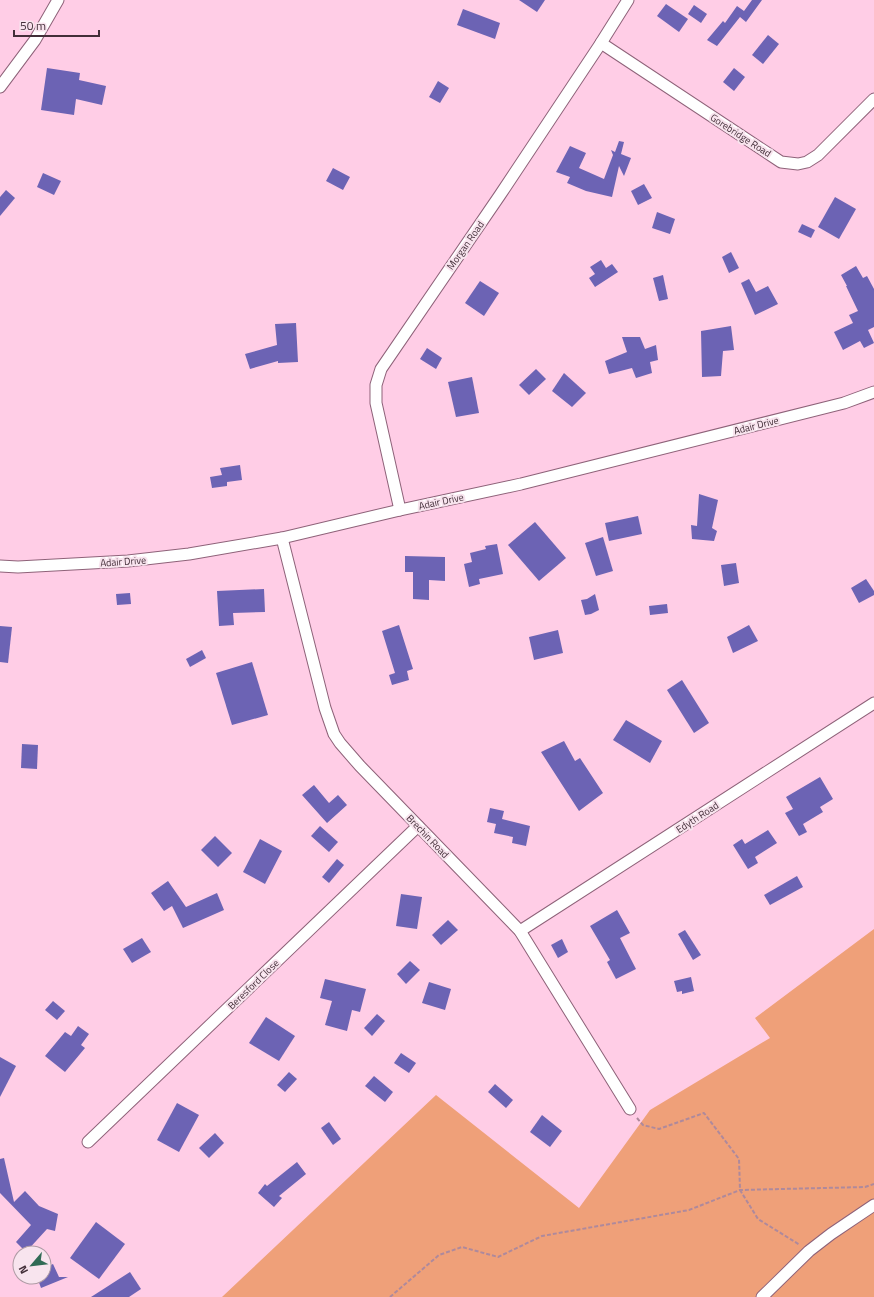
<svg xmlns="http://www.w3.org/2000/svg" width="874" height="1297" font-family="'Titillium Web',sans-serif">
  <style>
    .green { fill: #efa079 }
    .building { fill: #6c63b4 }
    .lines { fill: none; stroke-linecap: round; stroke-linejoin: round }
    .minor-casing { stroke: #8e6279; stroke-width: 13 }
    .path { stroke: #ae899c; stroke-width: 2; stroke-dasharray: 4 2; stroke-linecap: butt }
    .minor { stroke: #fff; stroke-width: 11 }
    .labels { text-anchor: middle; stroke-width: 4; stroke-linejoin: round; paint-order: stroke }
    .street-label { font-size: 10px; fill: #422e38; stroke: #f8e4ee }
  </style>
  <rect width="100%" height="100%" fill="#ffcde6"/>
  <polygon class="green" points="874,929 874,1297 222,1297 436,1095 579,1208 650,1110 770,1038 755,1018"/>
  <g class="building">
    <polygon points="519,0 545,0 537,12"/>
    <polygon points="752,0 762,0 746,22 740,17 717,46 707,40 723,21 725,23 737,6 744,11"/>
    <polygon points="666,4 688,19 679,32 657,16"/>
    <polygon points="694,5 707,14 701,23 688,14"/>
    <polygon points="463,9 500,23 495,39 457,25"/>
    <polygon points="768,35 779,44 763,64 752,55"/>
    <polygon points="47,68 80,73 79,80 106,86 102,105 76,99 74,115 41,110"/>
    <polygon points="734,68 745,77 734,91 723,82"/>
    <polygon points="438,81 449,88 440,103 429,97"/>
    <polygon points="619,141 624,142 621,154 631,158 624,176 619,166 612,197 586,191 567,183 570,177 556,172 570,146 586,153 579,168 604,179 613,155 611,150 615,152"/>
    <polygon points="333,168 350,177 343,190 326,181"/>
    <polygon points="43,173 61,181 54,195 37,187"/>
    <polygon points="644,184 652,198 638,205 631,191"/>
    <polygon points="6,190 15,198 0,216 0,197"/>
    <polygon points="835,197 856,209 839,239 818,227"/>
    <polygon points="657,212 675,219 670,234 652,228"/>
    <polygon points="802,224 815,230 811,238 798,232"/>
    <polygon points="731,252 739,268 729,273 722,257"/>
    <polygon points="601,260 606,268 612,264 618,272 595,287 589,278 595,274 590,267"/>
    <polygon points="856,266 863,278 867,276 874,289 874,327 868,330 874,343 864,348 860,341 843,350 834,332 853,323 849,315 858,311 846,286 847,286 841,275"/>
    <polygon points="663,275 668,299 659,301 653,278"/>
    <polygon points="749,279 756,292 768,286 778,304 755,315 741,283"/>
    <polygon points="480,281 499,293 484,316 465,303"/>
    <polygon points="296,323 298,362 278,363 278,361 250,369 245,354 277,345 275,324"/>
    <polygon points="731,326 734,350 723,351 721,376 702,377 701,331"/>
    <polygon points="622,337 640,337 645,349 656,345 658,360 650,362 652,373 636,378 632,368 609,374 605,361 627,352"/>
    <polygon points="427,348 442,358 436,369 420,359"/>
    <polygon points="536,369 546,379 529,395 519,385"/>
    <polygon points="564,373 586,393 572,407 552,391"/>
    <polygon points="472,377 479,413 456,417 448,382"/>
    <polygon points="240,465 242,480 227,482 227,486 212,488 210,477 222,475 220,468"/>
    <polygon points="699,494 718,500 712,528 717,531 714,541 692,539 691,525 697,526"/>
    <polygon points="638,516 642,534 609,541 605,523"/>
    <polygon points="535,522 566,558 539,581 508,545"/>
    <polygon points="603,537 613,571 596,576 585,543"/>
    <polygon points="497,544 503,574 479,579 480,584 469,587 464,564 472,562 470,553 486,549 485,546"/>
    <polygon points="405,556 445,557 445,581 429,580 429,600 413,599 413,572 405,572"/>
    <polygon points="736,563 739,583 724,586 721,565"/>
    <polygon points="866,579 874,591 874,595 859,603 851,588"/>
    <polygon points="264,589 265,612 233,613 234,625 219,626 217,591"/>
    <polygon points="130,593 131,604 117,605 116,594"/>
    <polygon points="595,594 599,610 591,614 585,615 581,600 587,599"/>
    <polygon points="667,604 668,613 650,615 649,606"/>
    <polygon points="399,625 413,669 407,671 409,680 392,685 389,675 395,673 382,631"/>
    <polygon points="749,625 758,641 733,653 727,637"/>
    <polygon points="0,626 12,627 8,663 0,662"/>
    <polygon points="558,630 563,653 534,660 529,637"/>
    <polygon points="202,650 206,658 190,667 186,659"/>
    <polygon points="252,662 268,715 232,725 216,673"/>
    <polygon points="682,680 709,723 694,733 667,690"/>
    <polygon points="626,720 662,741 650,763 613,740"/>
    <polygon points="564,741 575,761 580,758 603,793 579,811 541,752"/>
    <polygon points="22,744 38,745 37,769 21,768"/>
    <polygon points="820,777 833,799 820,807 823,812 803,824 807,832 799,836 785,813 793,809 786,797"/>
    <polygon points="314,785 329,803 338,795 347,805 327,823 302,795"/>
    <polygon points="490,808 504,811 502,819 530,826 526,846 512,843 513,837 494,833 496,824 487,822"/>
    <polygon points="320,826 338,842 329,852 311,836"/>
    <polygon points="768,830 777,843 755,857 758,863 748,869 733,845 742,839 745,844"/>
    <polygon points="215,836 232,853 218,867 201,850"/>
    <polygon points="260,839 282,851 265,884 243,872"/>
    <polygon points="337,859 344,865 329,883 322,877"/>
    <polygon points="797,876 803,887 770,905 764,895"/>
    <polygon points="168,881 186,907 217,893 224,910 183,928 172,906 164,911 151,893"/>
    <polygon points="401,894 422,897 417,929 396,926"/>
    <polygon points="617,910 630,933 620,938 636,969 616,979 607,962 610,960 590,926"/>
    <polygon points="448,920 458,930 441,945 432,935"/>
    <polygon points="685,930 701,955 693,960 678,934"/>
    <polygon points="142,938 151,952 132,963 123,949"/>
    <polygon points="562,939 568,952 558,958 551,945"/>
    <polygon points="410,961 420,970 406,984 397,974"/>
    <polygon points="691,977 694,991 682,994 682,991 677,992 674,981"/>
    <polygon points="325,979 366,989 360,1012 352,1010 347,1031 325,1025 332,1001 320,998"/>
    <polygon points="429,982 451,989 445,1010 422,1003"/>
    <polygon points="53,1001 65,1011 57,1020 45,1010"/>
    <polygon points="377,1014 385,1021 372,1036 364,1028"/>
    <polygon points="266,1017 295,1036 279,1061 249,1043"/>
    <polygon points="78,1026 89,1034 81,1045 85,1048 65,1072 45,1056 65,1032 71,1036"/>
    <polygon points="401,1053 416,1063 409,1073 394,1063"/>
    <polygon points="0,1057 16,1066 0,1097"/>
    <polygon points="289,1072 297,1079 285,1092 277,1085"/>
    <polygon points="374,1076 393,1092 385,1102 365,1086"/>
    <polygon points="495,1084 513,1100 506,1108 488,1092"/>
    <polygon points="177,1103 199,1115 179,1152 157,1140"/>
    <polygon points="542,1115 562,1131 550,1147 530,1132"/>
    <polygon points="329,1122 341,1139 333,1145 321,1128"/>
    <polygon points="215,1133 224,1143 209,1158 199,1148"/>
    <polygon points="4,1158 14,1202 25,1191 39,1206 58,1214 55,1231 47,1229 26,1252 16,1242 31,1225 0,1193 0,1159"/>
    <polygon points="297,1162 306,1174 279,1196 282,1198 274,1207 258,1193 265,1184 267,1186"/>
    <polygon points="96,1222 125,1244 99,1279 70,1258"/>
    <polygon points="53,1264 59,1277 68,1277 41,1288 37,1277 44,1277 44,1268"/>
    <polygon points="130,1272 141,1289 129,1297 91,1297"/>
  </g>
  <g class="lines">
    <defs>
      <g id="minor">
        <polyline points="601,43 781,162 798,164 807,162 818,155 874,99"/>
        <polyline points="0,87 35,40 58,0"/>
        <polyline points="400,510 376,403 376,385 381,369 500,195 601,43 628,0"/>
        <polyline points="282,538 325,708 334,734 340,743 360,766 520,931 630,1109"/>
        <polyline points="0,566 18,567 128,561 189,554 282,538 400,510 521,484 844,403 874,392"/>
        <polyline points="520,931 874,703"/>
        <polyline points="88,1142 418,826"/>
        <polyline points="762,1297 809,1251 831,1234 874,1205"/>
      </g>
    </defs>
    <use href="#minor" class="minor-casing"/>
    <g class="path">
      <polyline points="637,1118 643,1125 659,1129 704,1113 739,1159 740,1190 758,1219 800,1245"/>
      <polyline points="390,1297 439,1255 462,1247 498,1257 542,1236 689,1210 740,1190 865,1187 874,1184"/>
    </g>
    <use href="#minor" class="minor"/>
  </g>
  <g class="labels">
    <g class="street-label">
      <text transform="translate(741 135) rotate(33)" y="4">Gorebridge Road</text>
      <text transform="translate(465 245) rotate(-55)" y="4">Morgan Road</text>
      <text transform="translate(756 425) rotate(-14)" y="4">Adair Drive</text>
      <text transform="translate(441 501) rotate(-12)" y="4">Adair Drive</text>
      <text transform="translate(123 561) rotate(-4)" y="4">Adair Drive</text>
      <text transform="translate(697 817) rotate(-33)" y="4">Edyth Road</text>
      <text transform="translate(428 836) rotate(46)" y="4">Brechin Road</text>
      <text transform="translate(253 984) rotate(-44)" y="4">Beresford Close</text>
    </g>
  </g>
  <g transform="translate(32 1265) rotate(242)"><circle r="19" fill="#f8e4ee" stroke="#af9ba5"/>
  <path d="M0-3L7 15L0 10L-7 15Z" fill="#306b55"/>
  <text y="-6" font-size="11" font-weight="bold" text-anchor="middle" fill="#422e38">N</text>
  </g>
  <path d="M14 30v6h85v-6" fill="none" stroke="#422e38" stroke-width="2"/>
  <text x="20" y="30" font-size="12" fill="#422e38" stroke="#f8e4ee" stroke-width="3" paint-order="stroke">50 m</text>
</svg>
